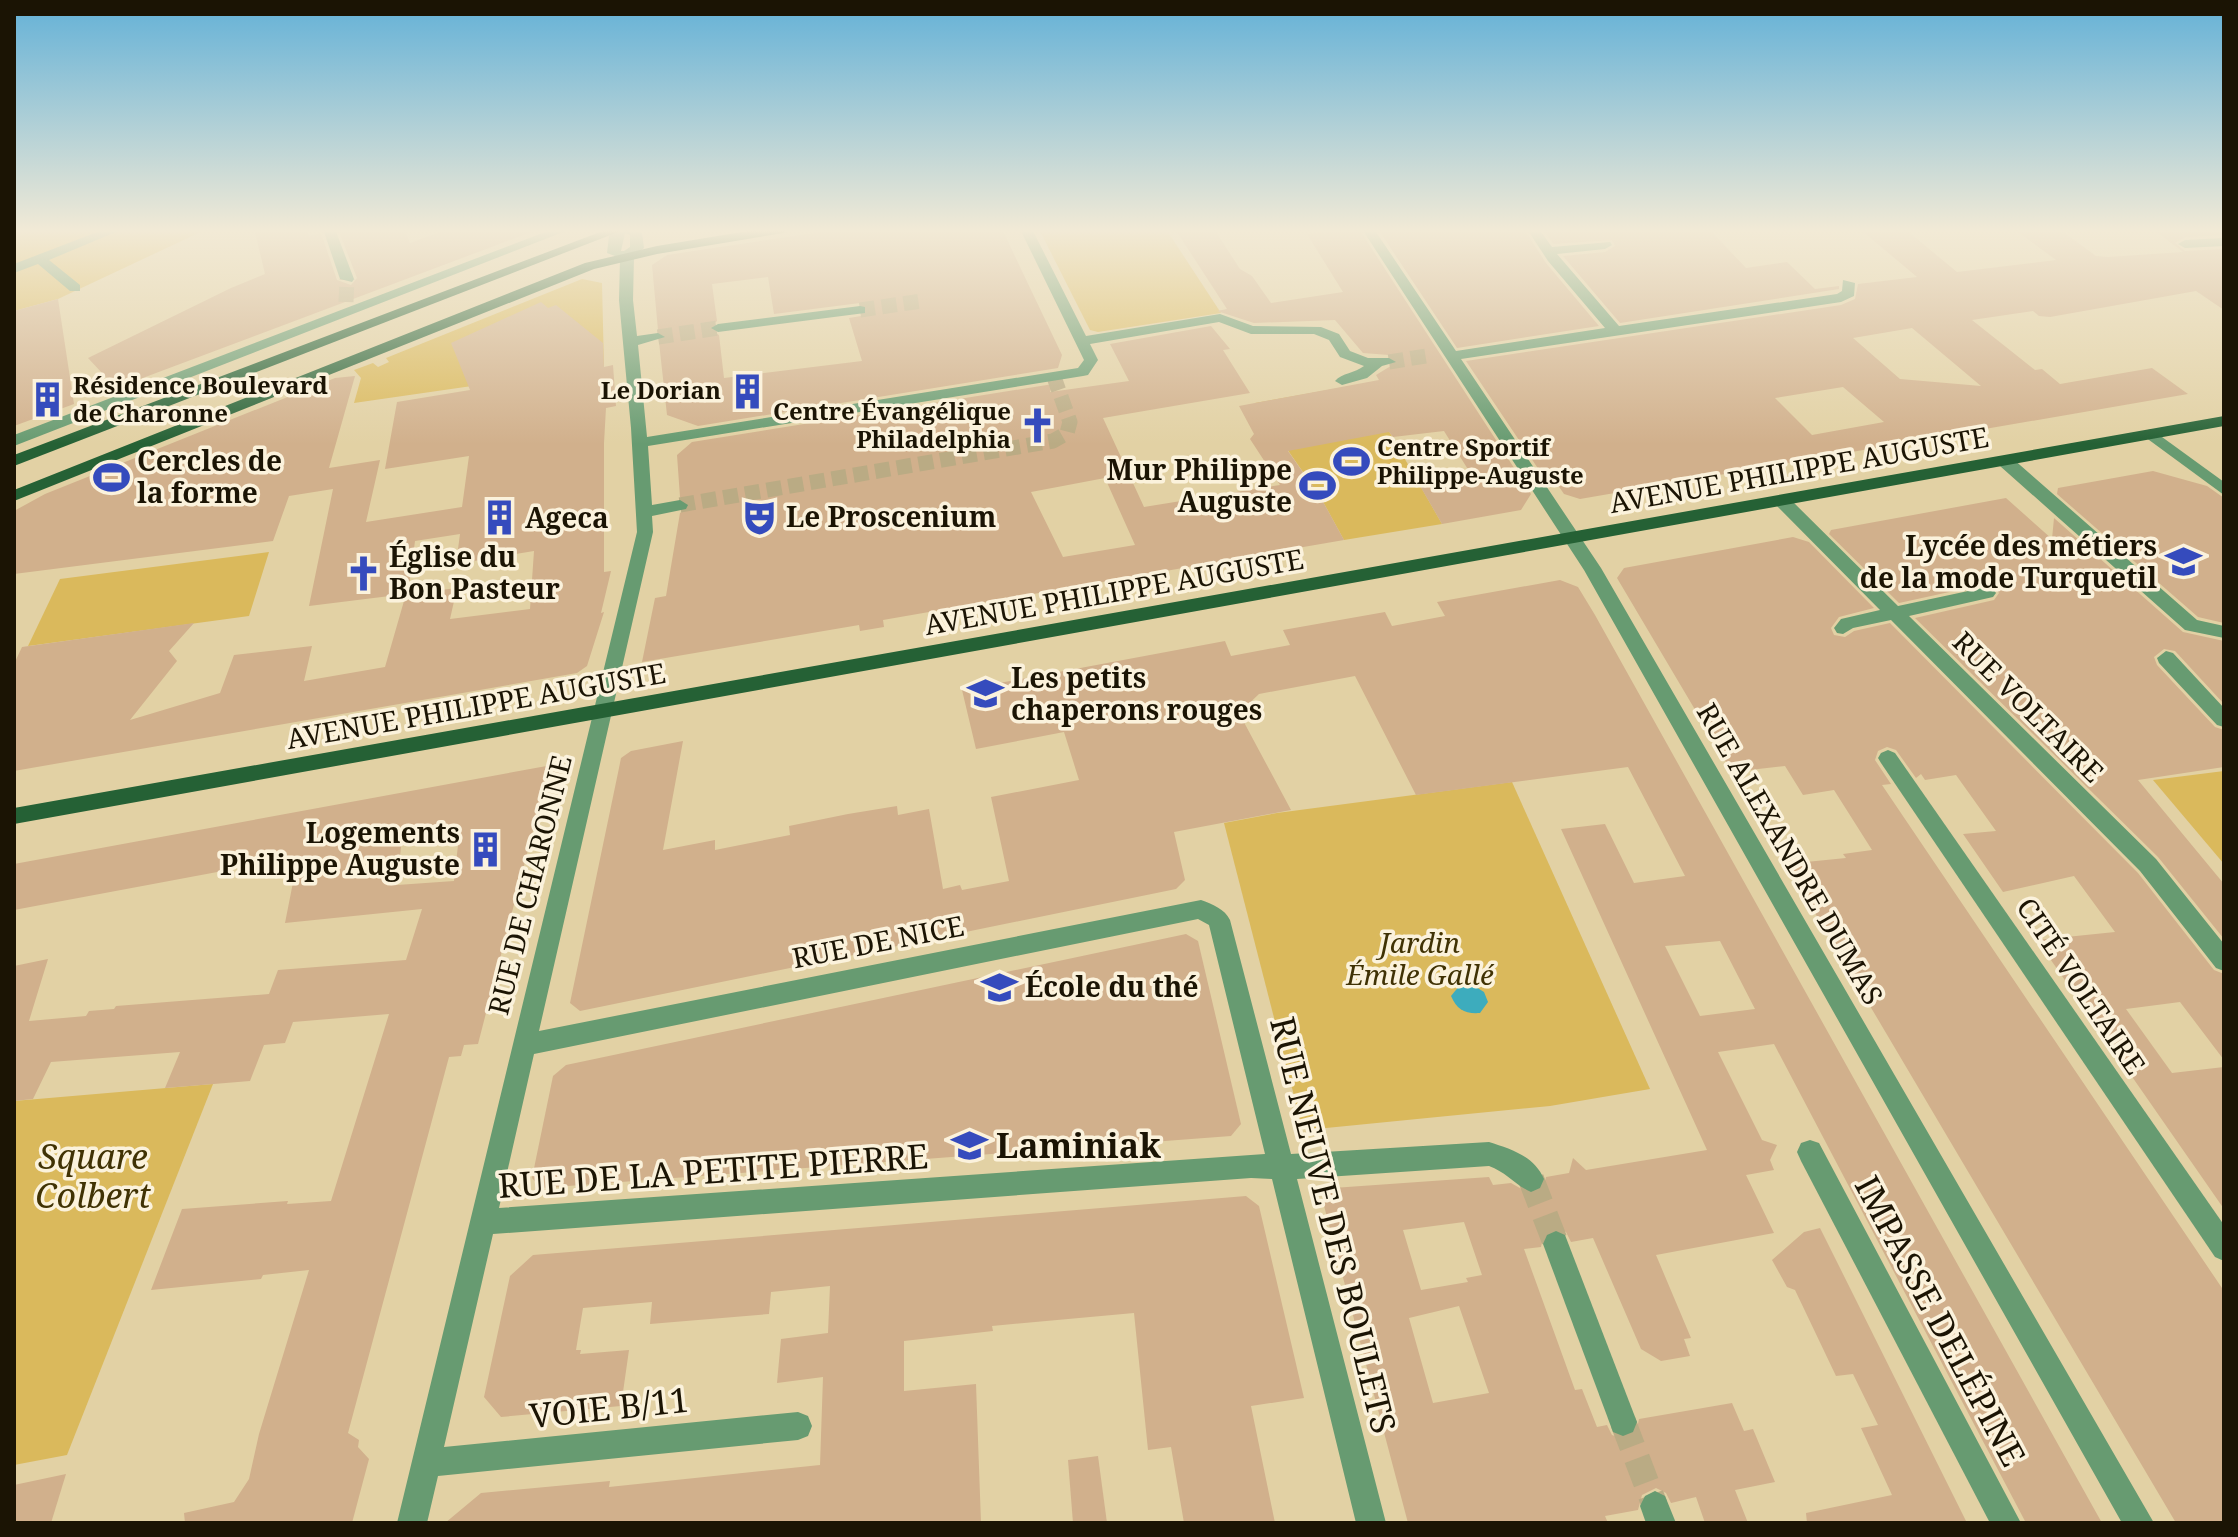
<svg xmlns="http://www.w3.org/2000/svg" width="2238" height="1537" font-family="'Noto Serif',serif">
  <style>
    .green { fill: #dab95c }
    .water { fill: #3dacbd }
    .building { fill: #d1b08c; fill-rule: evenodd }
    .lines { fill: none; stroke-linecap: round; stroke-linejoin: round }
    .minor-tunnel-far1 { stroke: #baab84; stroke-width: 15; stroke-dasharray: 15 7; stroke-linecap: butt }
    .minor-tunnel { stroke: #baab84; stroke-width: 26; stroke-dasharray: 26 13; stroke-linecap: butt }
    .minor { fill: #679b71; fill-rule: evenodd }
    .major { fill: #256135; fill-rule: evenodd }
    .labels { text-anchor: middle; stroke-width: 7; stroke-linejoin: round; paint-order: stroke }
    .far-poi-label { font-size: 24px; font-weight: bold; fill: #1b1404; stroke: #fbf2dc; text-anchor: start }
    .poi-label { font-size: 28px; font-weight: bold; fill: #1b1404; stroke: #fbf2dc; text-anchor: start }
    .street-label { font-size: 28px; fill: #1b1404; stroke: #fbf2dc }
    .park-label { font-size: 28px; font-style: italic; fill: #403204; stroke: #fbf2dc }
    .near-poi-label { font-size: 34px; font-weight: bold; fill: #1b1404; stroke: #fbf2dc; text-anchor: start }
    .near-park-label { font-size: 34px; font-style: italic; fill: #403204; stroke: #fbf2dc }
    .near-street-label { font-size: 34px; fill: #1b1404; stroke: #fbf2dc }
  </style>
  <rect width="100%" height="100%" fill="#e2d1a4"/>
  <g class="green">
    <polygon points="14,229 207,229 58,299 14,311"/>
    <polygon points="1039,229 1166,229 1221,313 1098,332 1090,330"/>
    <polygon points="582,279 602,283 604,367 354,403 361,378 354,370 373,363 378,367 389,362 386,358"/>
    <polygon points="1362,384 1442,524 1344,540 1321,498 1255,403"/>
    <polygon points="269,552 249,616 28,646 60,579"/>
    <polygon points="2224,771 2224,864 2153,780"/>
    <polygon points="1512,782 1650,1089 1550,1106 1316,1129 1300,1119 1224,823 1277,813"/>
    <polygon points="213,1084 67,1455 14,1465 14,1101"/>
  </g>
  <path class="water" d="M1471 984 1484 992 1488 1002 1480 1013C1465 1014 1457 1010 1451 996L1460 985Z"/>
  <g class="building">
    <polygon points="267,229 307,229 309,236 321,233 337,280 351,285 357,278 338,229 404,229 410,243 448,229 534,231 116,388 88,358 231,288 265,274 255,232"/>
    <path d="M841 229H1002L1062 355 1058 368 698 426 667 415 659 342 668 336 658 330 652 265 667 255ZM768 277 774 314 860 303 867 305V315L849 318 862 361 724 378 719 335 708 329 717 321 712 284Z"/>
    <path d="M1175 229H1214L1240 269 1252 276 1271 303 1343 292 1307 234 1359 229 1531 494 1521 510 1442 524 1416 479 1469 471 1444 431 1393 437 1389 432 1288 451 1321 498 1344 540 883 620 884 627 860 631 859 625 642 662 655 598 666 596 680 513 691 506 680 497 677 455 692 442 1053 384 1050 392 1129 381 1110 344 1211 326 1230 349 1223 350 1250 393 1103 418 1144 507 1280 485 1250 439 1254 434 1239 406 1379 380 1376 375 1399 361 1389 355 1363 353 1335 320 1254 323 1217 311 1227 309ZM1105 478 1135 545 1063 557 1031 492Z"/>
    <polygon points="1378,229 1524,229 1546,263 1599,326 1457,348"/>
    <polygon points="1543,229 1709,229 1746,268 1787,262 1815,289 1839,286 1839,289 1620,323 1563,256 1605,252 1615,246 1612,240 1553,244"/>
    <path d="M1860 229H1905L1957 272 2056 260 2014 229H2059L2096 256 2108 257 2183 252 2153 229H2224V235L2185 237 2175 243 2185 251 2224 249V310L2196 291 2050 317 2039 316 2033 311 1972 320 2035 370 2042 369 2060 384 2152 368 2188 394 1580 499 1564 494 1547 469 1543 476 1466 361 1841 305 1855 299 1858 284 1917 277ZM1912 328 1981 386 1900 379 1853 338ZM1843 387 1884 422 1812 435 1775 398Z"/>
    <polygon points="58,299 74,404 14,426 14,311"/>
    <path d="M541 302 548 308 556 305 603 343 604 367 613 365 616 406 606 408 604 443V572L611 571 601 613 604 612 587 666 577 673 14 771V664L22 647 194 623 169 651 177 661 130 720 220 693 234 655 312 646 304 681 385 667 406 594 309 606 333 489 289 496 273 541 14 574V511L45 494 335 378 355 376 329 468 380 460 366 522 462 507 469 456 385 469 397 402 470 390 451 343ZM460 534 456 564 534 551 530 609 450 619 457 588 408 594 415 541Z"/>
    <polygon points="2153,471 2207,486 2224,498 2224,623 2198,617 2057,494 2058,488"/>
    <polygon points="2006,498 2052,539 2054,518 2183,632 2224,641 2224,704 2175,651 2164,649 2154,657 2157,665 2215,727 2224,730 2224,767 2138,780 2224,884 2224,939 2158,857 1915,618 1994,600 1999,593 1995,587 1986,584 1899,603 1829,534 1831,530"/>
    <polygon points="1793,537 1809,542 1874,608 1839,617 1831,628 1834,635 1845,637 1854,631 1890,623 2138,873 2214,970 2224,974 2224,1060 2180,1002 2126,1009 2172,1073 2224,1067 2224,1209 2037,940 2115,932 2074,876 2003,892 1963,834 1996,831 1956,775 1925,780 1921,774 1916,778 1896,750 1887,747 1878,751 1875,760 1891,784 1882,785 2224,1291 2224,1523 2176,1523 1786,864 1846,858 1843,854 1872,850 1834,790 1803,795 1785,766 1732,772 1617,578 1624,568"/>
    <path d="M1560 580 1578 587 1595 615 2102 1523H2026L1774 1044 1718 1052 1762 1140 1777 1145 1770 1160 1774 1170 1746 1175 1774 1233 1656 1255 1691 1338 1684 1339 1690 1356 1661 1361 1641 1349 1593 1238 1571 1242 1566 1232 1555 1228 1544 1234 1541 1247 1524 1249 1575 1390 1582 1389 1597 1427 1607 1425 1612 1435 1624 1439 1636 1433 1639 1419 1732 1403 1744 1431 1753 1429 1775 1482 1735 1490 1748 1523H1705L1696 1497 1671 1503 1666 1493 1656 1488 1642 1495 1638 1510 1605 1516 1608 1523H1408L1323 1202 1333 1188 1489 1177 1493 1185 1511 1183 1532 1195 1543 1189 1546 1177 1569 1173 1573 1158 1586 1170 1707 1150 1561 829 1605 824 1634 883 1685 876 1628 767 1416 795 1355 676 1259 694 1239 713 1291 810 1174 832 1185 880 1176 889 580 1011 570 1003 619 768 621 758 631 751 683 741 663 850 715 840V850L790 835 789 826 848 814 897 806 898 815 929 809 943 889 960 885 962 890 1009 881 991 797 1079 780 1064 732 976 749 962 690 1225 641 1231 656 1290 645 1283 630 1385 612 1392 626 1445 616 1437 602ZM1720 941 1755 1009 1700 1016 1665 946ZM1464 1222 1482 1275 1466 1278 1468 1282 1421 1290 1403 1230ZM1459 1306 1489 1393 1433 1403 1409 1318Z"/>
    <path d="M563 763 557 787 544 788 478 1044 464 1045 461 1056 449 1057 348 1433 359 1440 358 1447 369 1459 352 1523H185L184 1513 234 1502 249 1479 259 1434 309 1270 263 1275 261 1279 151 1290 182 1209 288 1201 287 1204 331 1201 389 1014 293 1022 285 1043 264 1045 250 1081 165 1088 180 1052 51 1062 33 1099 14 1101V966L48 959 29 1021 86 1016 89 1011 114 1009 116 1006 269 994 278 970 406 960 422 909 285 923 298 857 14 910V864ZM460 827 454 881 397 885 402 838Z"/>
    <polygon points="1186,934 1198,941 1241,1124 1231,1136 541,1188 532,1178 553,1076 566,1065"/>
    <polygon points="1246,1196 1259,1206 1304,1398 1251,1406 1275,1523 1184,1523 1171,1447 1148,1450 1134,1313 992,1326 993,1331 904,1341 904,1391 976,1384 981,1523 445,1523 481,1493 610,1481 609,1487 820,1465 823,1377 777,1383 781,1339 828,1333 830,1286 771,1292 769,1314 650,1324 652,1302 583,1308 576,1350 581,1350 580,1354 629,1350 621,1406 501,1417 484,1397 510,1276 533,1255"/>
    <polygon points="1820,1228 1842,1272 1967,1523 1807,1523 1806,1513 1892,1495 1861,1428 1878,1425 1853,1374 1836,1376 1795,1290 1787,1287 1772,1260 1804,1232"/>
    <polygon points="1098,1456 1107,1523 1073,1523 1068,1460"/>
    <polygon points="66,1474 51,1523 14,1523 14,1485"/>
  </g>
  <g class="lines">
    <g class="minor-tunnel-far1">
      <polyline points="346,302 347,279"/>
      <polyline points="860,310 922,301"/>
      <polyline points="658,337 718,328"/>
      <polyline points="1389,362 1432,355"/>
      <polyline points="680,505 1053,441 1067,433 1070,422 1054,377"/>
    </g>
    <g class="minor-tunnel">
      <polyline points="1531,1179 1556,1244"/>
      <polyline points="1623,1422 1655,1506"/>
    </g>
    <g class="minor">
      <polygon points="105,229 123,229 49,260 80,285 80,291 70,291 38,264 14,273 14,264"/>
      <polygon points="323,229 335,229 354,279 352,282 340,279"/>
      <polygon points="553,229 571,229 14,446 14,435"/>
      <path d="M615 229H637L642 233 644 248 634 257 633 300 637 336 658 333 665 337 638 345 647 437 1078 368 1084 360 1020 229H1032L1086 336 1220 314 1253 326 1321 327 1339 334 1350 351 1368 358H1389L1396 362 1382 366 1367 378 1342 385 1335 381C1342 373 1355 373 1364 366L1340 357 1329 340 1314 334H1251L1219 322 1090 344 1098 360 1088 375 1083 376 648 446 652 505 680 500 688 505 686 509 652 516 653 532 539 1031 1201 900C1212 904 1225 909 1230 920L1291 1154 1489 1142C1511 1149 1534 1156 1544 1179L1540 1188 1531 1192C1515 1185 1506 1172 1489 1166L1297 1179 1386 1523H1356L1272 1179 1251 1178 493 1234 444 1447 798 1412 808 1416 812 1426 808 1436 798 1440 438 1476 427 1523H397L637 532 631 428 619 300 620 258 607 253 609 236ZM625 233 630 235V247L624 251H621ZM1198 919 1209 925 1265 1154 499 1208 534 1054Z"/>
      <polygon points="1362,229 1374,229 1456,351 1605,328 1548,261 1527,229 1539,229 1552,247 1610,242 1612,245 1605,249 1557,254 1619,326 1837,294 1842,291 1843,280 1855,283 1854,296 1841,302 1461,359 1601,568 2154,1523 2122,1523 1584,570"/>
      <polygon points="2224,238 2224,246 2185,248 2178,244 2185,240"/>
      <polygon points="860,306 865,307 865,313 718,332 711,328 718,324"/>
      <polygon points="2151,429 2224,482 2224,495 2145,437 2145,431"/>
      <polygon points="2006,457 2012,458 2197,620 2224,626 2224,638 2185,630 2000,466 1998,462"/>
      <polygon points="1783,497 1789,498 1898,606 1987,587 1993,589 1996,593 1993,597 1909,616 2156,859 2224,944 2224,971 2216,968 2140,871 1891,620 1853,628 1843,634 1837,633 1834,628 1841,619 1880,610 1777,506 1775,502"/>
      <polygon points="2166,651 2173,653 2224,708 2224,727 2217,725 2159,663 2157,658"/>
      <polygon points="1888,750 1895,753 2224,1225 2224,1261 2215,1257 1881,763 1878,758 1881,753"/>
      <polygon points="1810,1140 1819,1143 2021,1523 1990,1523 1801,1161 1797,1152 1801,1143"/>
      <polygon points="1556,1231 1565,1235 1637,1422 1633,1432 1623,1436 1613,1432 1543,1244 1547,1235"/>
      <polygon points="1655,1491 1665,1496 1676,1523 1646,1523 1640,1506 1645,1496"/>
    </g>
    <g class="major">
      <polygon points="608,229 626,229 14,466 14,455"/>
      <polygon points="760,229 789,229 783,233 657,254 594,269 14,501 14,490 585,263 657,246"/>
      <polygon points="2224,416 2224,426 14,824 14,808"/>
    </g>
  </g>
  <linearGradient id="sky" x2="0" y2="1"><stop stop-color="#63b1d7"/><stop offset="0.52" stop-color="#f2ead6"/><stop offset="1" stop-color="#f2ead6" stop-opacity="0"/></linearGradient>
  <rect width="2238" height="444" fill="url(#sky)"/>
  <defs>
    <symbol id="building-bare" viewBox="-9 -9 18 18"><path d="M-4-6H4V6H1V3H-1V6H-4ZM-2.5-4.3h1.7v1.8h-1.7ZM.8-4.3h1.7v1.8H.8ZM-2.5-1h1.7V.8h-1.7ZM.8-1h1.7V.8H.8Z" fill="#354bbd" stroke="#fbf2dc" stroke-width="2.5" paint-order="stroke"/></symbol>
    <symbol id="church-bare" viewBox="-9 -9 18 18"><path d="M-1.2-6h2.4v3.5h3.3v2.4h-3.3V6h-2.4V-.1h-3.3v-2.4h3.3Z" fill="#354bbd" stroke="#fbf2dc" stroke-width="2.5" paint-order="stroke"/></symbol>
    <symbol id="stadium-bare" viewBox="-9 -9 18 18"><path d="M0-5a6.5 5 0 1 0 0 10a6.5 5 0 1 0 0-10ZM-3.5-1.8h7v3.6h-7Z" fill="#354bbd" stroke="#fbf2dc" stroke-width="2.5" paint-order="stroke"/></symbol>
    <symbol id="theatre-bare" viewBox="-9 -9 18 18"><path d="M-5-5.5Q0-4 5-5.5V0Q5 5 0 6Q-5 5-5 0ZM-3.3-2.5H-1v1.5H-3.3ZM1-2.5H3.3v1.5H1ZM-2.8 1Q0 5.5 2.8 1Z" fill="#354bbd" stroke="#fbf2dc" stroke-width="2.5" paint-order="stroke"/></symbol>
    <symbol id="school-bare" viewBox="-9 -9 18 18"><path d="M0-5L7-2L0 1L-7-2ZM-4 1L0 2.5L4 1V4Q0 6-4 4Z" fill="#354bbd" stroke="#fbf2dc" stroke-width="2.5" paint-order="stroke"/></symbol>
    <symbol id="university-bare" viewBox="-9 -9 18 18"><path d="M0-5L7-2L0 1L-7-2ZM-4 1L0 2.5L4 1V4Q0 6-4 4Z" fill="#354bbd" stroke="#fbf2dc" stroke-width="2.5" paint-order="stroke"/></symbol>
  </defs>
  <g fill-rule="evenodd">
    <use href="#building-bare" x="722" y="366" width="51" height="51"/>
    <use href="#building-bare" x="22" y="374" width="51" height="51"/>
    <use href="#church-bare" x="1012" y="400" width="51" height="51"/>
    <use href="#stadium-bare" x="1326" y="436" width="51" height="51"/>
    <use href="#stadium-bare" x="86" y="452" width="51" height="51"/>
    <use href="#stadium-bare" x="1292" y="460" width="51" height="51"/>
    <use href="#theatre-bare" x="734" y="492" width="51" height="51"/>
    <use href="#building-bare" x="474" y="492" width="51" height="51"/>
    <use href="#school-bare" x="2158" y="536" width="51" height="51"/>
    <use href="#church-bare" x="338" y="548" width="51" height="51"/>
    <use href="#school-bare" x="960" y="668" width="51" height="51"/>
    <use href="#building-bare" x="460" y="824" width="51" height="51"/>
    <use href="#school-bare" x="974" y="962" width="51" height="51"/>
    <use href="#university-bare" x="944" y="1120" width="51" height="51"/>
  </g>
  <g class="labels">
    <g class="far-poi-label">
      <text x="73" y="394">Résidence Boulevard<tspan x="73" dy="28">de Charonne</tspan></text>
      <text x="721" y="399" text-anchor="end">Le Dorian</text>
      <text x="1011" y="420" text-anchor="end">Centre Évangélique<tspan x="1011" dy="28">Philadelphia</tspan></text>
      <text x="1377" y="456">Centre Sportif<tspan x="1377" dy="28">Philippe-Auguste</tspan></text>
    </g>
    <g class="poi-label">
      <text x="137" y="471">Cercles de<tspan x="137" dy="32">la forme</tspan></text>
      <text x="1292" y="480" text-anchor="end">Mur Philippe<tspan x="1292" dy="32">Auguste</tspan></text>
      <text x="786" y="527">Le Proscenium</text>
      <text x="525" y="528">Ageca</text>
      <text x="2157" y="556" text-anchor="end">Lycée des métiers<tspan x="2157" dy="32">de la mode Turquetil</tspan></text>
      <text x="389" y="567">Église du<tspan x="389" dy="32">Bon Pasteur</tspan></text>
      <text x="1011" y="688">Les petits<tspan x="1011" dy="32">chaperons rouges</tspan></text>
      <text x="460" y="843" text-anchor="end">Logements<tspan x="460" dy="32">Philippe Auguste</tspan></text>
      <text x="1025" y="997">École du thé</text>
    </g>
    <g class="street-label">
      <text transform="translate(1799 470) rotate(-10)" y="10">AVENUE PHILIPPE AUGUSTE</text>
      <text transform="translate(1114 592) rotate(-10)" y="10">AVENUE PHILIPPE AUGUSTE</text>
      <text transform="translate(476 706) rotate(-10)" y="10">AVENUE PHILIPPE AUGUSTE</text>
      <text transform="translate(2028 707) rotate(45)" y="10">RUE VOLTAIRE</text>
      <text transform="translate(1790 854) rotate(60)" y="10">RUE ALEXANDRE DUMAS</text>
      <text transform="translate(530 885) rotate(-76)" y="10">RUE DE CHARONNE</text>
      <text transform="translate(878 942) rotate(-11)" y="10">RUE DE NICE</text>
      <text transform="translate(2081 986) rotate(56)" y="10">CITÉ VOLTAIRE</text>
    </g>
    <g class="park-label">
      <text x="1420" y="953">Jardin<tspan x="1420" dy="32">Émile Gallé</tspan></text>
    </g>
    <g class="near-poi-label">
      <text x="996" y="1158">Laminiak</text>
    </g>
    <g class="near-park-label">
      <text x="93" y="1169">Square<tspan x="93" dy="39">Colbert</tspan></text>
    </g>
    <g class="near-street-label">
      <text transform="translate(713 1171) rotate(-4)" y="12">RUE DE LA PETITE PIERRE</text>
      <text transform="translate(1333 1225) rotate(76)" y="12">RUE NEUVE DES BOULETS</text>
      <text transform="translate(1940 1321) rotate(62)" y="12">IMPASSE DELÉPINE</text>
      <text transform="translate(609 1408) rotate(-6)" y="12">VOIE B/11</text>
    </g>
  </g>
  <rect width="2238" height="1537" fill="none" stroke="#1b1404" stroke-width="32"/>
</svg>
